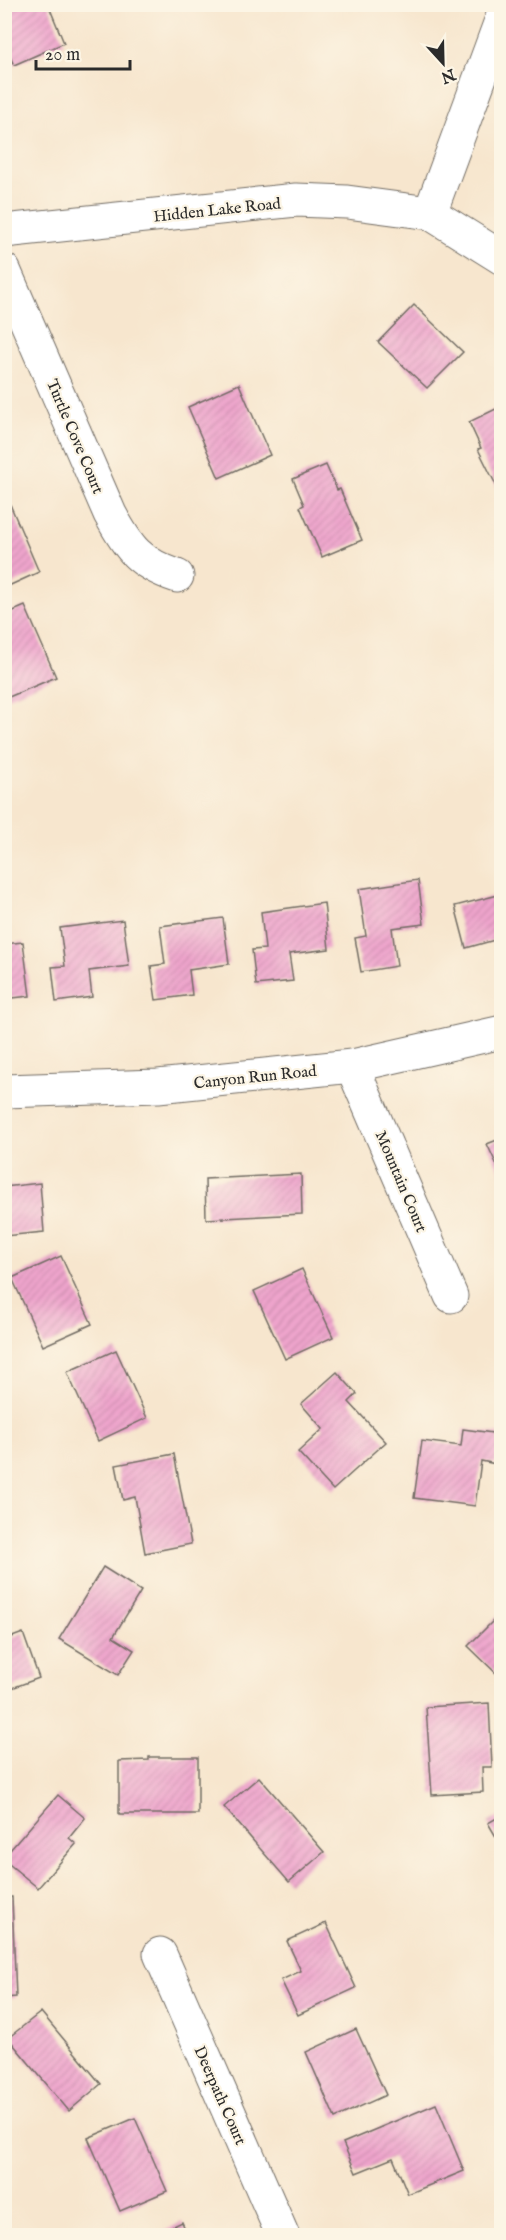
<svg xmlns="http://www.w3.org/2000/svg" width="506" height="2240" font-family="'IM FELL English',serif">
  <style>
    .building { fill: url(#building-hatch) }
    .lines { fill: none; stroke-linecap: round; stroke-linejoin: round }
    .minor-casing { stroke: #726c64; stroke-width: 35 }
    .minor { stroke: #fff; stroke-width: 33 }
    .labels { text-anchor: middle; stroke-width: 4.5; stroke-linejoin: round; paint-order: stroke }
    .street-label { font-size: 16px; fill: #2b2b2b; stroke: #fcf5e5 }
  </style>
  <defs>
    <pattern id="building-hatch" width="6" height="6" patternUnits="userSpaceOnUse" patternTransform="scale(1.5)"><rect width="6" height="6" fill="#eea4cc"/><path d="M-1 1l2-2M0 6l6-6M5 7l2-2" fill="none" stroke="#cc8daf"/></pattern>
  </defs>
  <rect width="100%" height="100%" fill="#fcf5e5"/>
  <filter id="ink" filterUnits="userSpaceOnUse"><feTurbulence type="fractalNoise" baseFrequency=".0167" numOctaves="2"/><feDisplacementMap in="SourceGraphic" scale="12" xChannelSelector="R" yChannelSelector="G"/><feConvolveMatrix kernelMatrix="1 2 1 2 8 2 1 2 1" color-interpolation-filters="sRGB"/></filter>
  <filter id="wash" filterUnits="userSpaceOnUse"><feTurbulence type="fractalNoise" baseFrequency=".008" numOctaves="4" result="noise"/><feDisplacementMap in="SourceGraphic" scale="24" xChannelSelector="R" yChannelSelector="G"/><feGaussianBlur stdDeviation="1.35" result="paint"/><feColorMatrix in="noise" values="0 0 0 0 0 0 0 0 0 0 0 0 0 0 0 0 0 1.4 0 .05"/><feComposite in="paint" operator="in"/></filter>
  <g filter="url(#wash)">
    <rect width="100%" height="100%" fill="#f7e6ce"/>
    <g id="blocks">
      <g class="building">
        <polygon points="4,4 48,4 64,43 14,65 4,44"/>
        <polygon points="414,305 463,352 427,388 378,342"/>
        <polygon points="239,384 270,455 219,478 188,407"/>
        <polygon points="502,406 502,497 478,449 481,448 469,422"/>
        <polygon points="326,465 337,490 340,489 362,540 322,557 300,507 304,505 293,479"/>
        <polygon points="9,502 39,572 4,588 4,504"/>
        <polygon points="25,606 56,677 4,699 4,615"/>
        <polygon points="418,880 424,924 392,928 397,966 361,972 355,938 366,936 359,889"/>
        <polygon points="502,894 502,938 466,948 455,906"/>
        <polygon points="324,903 329,949 289,954 293,981 256,985 252,950 265,949 261,912"/>
        <polygon points="223,918 229,964 189,970 192,995 156,1000 151,966 165,964 160,926"/>
        <polygon points="123,920 129,966 89,971 92,997 56,1002 52,967 65,966 60,928"/>
        <polygon points="23,942 30,996 4,999 4,944"/>
        <polygon points="502,1138 502,1176 487,1144"/>
        <polygon points="301,1174 302,1214 206,1219 205,1179"/>
        <polygon points="40,1183 44,1232 4,1236 4,1187"/>
        <polygon points="61,1256 92,1324 43,1346 12,1278"/>
        <polygon points="302,1269 333,1337 285,1359 254,1291"/>
        <polygon points="116,1350 147,1418 98,1441 67,1372"/>
        <polygon points="337,1372 357,1394 349,1402 386,1442 333,1490 298,1452 323,1429 301,1404"/>
        <polygon points="463,1429 500,1434 496,1464 481,1461 475,1506 414,1498 422,1441 461,1446"/>
        <polygon points="174,1454 191,1544 145,1553 135,1497 123,1500 116,1465"/>
        <polygon points="103,1567 141,1591 113,1637 134,1650 118,1675 59,1639"/>
        <polygon points="502,1612 502,1679 468,1646"/>
        <polygon points="23,1633 39,1678 4,1691 4,1640"/>
        <polygon points="489,1703 492,1767 482,1767 483,1792 432,1795 426,1707"/>
        <polygon points="149,1757 198,1757 198,1814 119,1814 119,1761 149,1760"/>
        <polygon points="259,1777 324,1852 289,1882 224,1807"/>
        <polygon points="58,1795 85,1818 69,1838 76,1844 38,1888 4,1860 4,1857"/>
        <polygon points="502,1815 502,1847 488,1823"/>
        <polygon points="4,1897 12,1897 16,1997 4,1998"/>
        <polygon points="326,1923 356,1988 298,2015 281,1980 301,1971 287,1941"/>
        <polygon points="41,2012 101,2084 69,2111 8,2038"/>
        <polygon points="356,2029 386,2095 335,2118 306,2052"/>
        <polygon points="436,2104 464,2171 408,2194 393,2158 356,2173 343,2143"/>
        <polygon points="135,2118 167,2191 120,2211 88,2138"/>
        <polygon points="182,2222 188,2236 153,2236"/>
      </g>
    </g>
  </g>
  <g filter="url(#ink)">
    <use href="#blocks" fill-opacity="0" stroke="#726c64" stroke-width="1.5"/>
    <g class="lines">
      <defs>
        <g id="minor">
          <polyline points="430,213 502,18"/>
          <polyline points="4,231 296,200 347,202 430,213 502,258"/>
          <path d="M4 270 110 514C129 549 139 563 177 576"/>
          <polyline points="352,1066 451,1296"/>
          <polyline points="4,1091 158,1086 352,1066 502,1032"/>
          <polyline points="160,1954 283,2236"/>
        </g>
      </defs>
      <use href="#minor" class="minor-casing"/>
      <use href="#minor" class="minor"/>
    </g>
  </g>
  <g class="labels">
    <g class="street-label">
      <text transform="translate(217 209) rotate(-6)" y="6">Hidden Lake Road</text>
      <text transform="translate(76 436) rotate(67)" y="6">Turtle Cove Court</text>
      <text transform="translate(255 1076) rotate(-6)" y="6">Canyon Run Road</text>
      <text transform="translate(402 1181) rotate(67)" y="6">Mountain Court</text>
      <text transform="translate(221 2095) rotate(66)" y="6">Deerpath Court</text>
    </g>
  </g>
  <rect width="506" height="2240" fill="none" stroke="#fcf5e5" stroke-width="24"/>
  <g transform="translate(443 63) rotate(158)" stroke="#fcf5e5" stroke-width="4.5" paint-order="stroke">
  <path d="M0-4.5L10 22L0 15L-10 22Z" fill="#2b2b2b"/>
  <text y="-9" font-size="16" font-weight="bold" text-anchor="middle" fill="#2b2b2b">N</text>
  </g>
  <path d="M36 60v9h94v-9" fill="none" stroke="#2b2b2b" stroke-width="3"/>
  <text x="45" y="60" font-size="18" fill="#2b2b2b" stroke="#fcf5e5" stroke-width="4.5" paint-order="stroke">20 m</text>
</svg>
